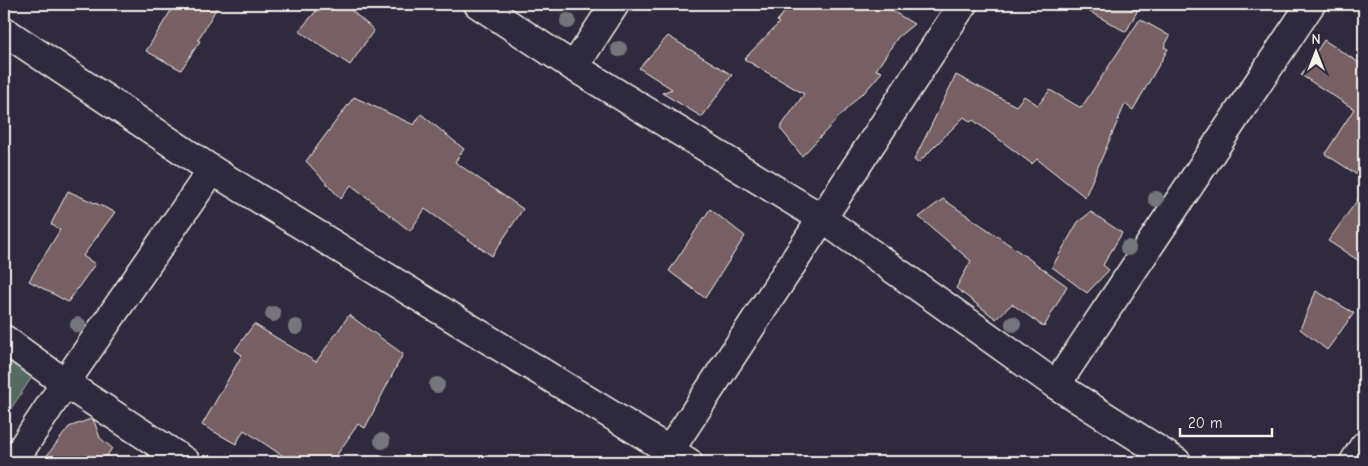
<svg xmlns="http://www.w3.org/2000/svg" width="1368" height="466" font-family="'Comic Neue',sans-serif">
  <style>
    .green { fill: #566a64; stroke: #a5aea6 }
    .building { fill: #766064; stroke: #f4f1e8 }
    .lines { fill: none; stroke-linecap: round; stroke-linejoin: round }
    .minor-casing { stroke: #f4f1e8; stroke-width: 31 }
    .minor { stroke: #2f2a3d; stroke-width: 28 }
    .tree { fill: #74767b }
  </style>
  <rect width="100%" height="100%" fill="#2f2a3d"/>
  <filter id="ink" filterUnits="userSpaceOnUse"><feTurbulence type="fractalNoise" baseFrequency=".02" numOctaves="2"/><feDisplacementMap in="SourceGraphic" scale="10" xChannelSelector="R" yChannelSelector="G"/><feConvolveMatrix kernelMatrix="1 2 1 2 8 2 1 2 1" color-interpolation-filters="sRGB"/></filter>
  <g filter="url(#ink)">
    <polygon class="green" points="4,357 32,377 4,419"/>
    <g class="building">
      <polygon points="175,4 219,4 198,40 200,41 181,70 146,51"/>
      <polygon points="322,4 344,4 374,30 350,65 299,31"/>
      <polygon points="791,4 881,4 914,24 898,37 876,70 882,72 863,94 862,93 802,156 780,128 804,94 744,59 779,23 777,21"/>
      <polygon points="1076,4 1141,4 1126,32"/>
      <polygon points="1140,19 1170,36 1164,47 1168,49 1133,110 1125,104 1085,197 1037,159 1032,164 973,120 971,122 964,117 918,163 914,160 956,75 1016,106 1024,96 1038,105 1050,90 1081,108"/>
      <polygon points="668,36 732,75 702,117 662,93 672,89 639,68"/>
      <polygon points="1324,40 1364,66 1364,179 1325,154 1354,109 1301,75"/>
      <polygon points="354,97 414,125 421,114 464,149 455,162 523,209 492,256 425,209 410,231 351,185 341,199 306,161"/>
      <polygon points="68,191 115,212 83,256 95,264 68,302 29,281 60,230 51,224"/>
      <polygon points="1364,191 1364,264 1328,241"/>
      <polygon points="943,199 990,231 1067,286 1044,327 1012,304 996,319 956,288 971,261 919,217"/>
      <polygon points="710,209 745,236 705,298 669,271"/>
      <polygon points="1091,212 1122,233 1103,265 1109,270 1087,293 1052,267 1078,222"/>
      <polygon points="1316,291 1354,313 1327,350 1300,329"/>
      <polygon points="349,315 403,354 365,428 358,424 332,462 292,462 244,430 236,444 202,425 242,355 235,350 254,324 316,362"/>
      <polygon points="91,419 94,421 100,438 112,448 103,462 42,462 69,427"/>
    </g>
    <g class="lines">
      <defs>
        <g id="minor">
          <polyline points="478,4 574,67 823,219 1056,385 1177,462"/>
          <polyline points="4,31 212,170 688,462"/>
          <polyline points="574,67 615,4"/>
          <polyline points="4,339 65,383 186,462"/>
          <polyline points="1056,385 1311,4"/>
          <polyline points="13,462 65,383 212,170"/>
          <polyline points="662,462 963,4"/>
          <polyline points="1354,462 1364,446"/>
        </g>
      </defs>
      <use href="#minor" class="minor-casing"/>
      <use href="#minor" class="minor"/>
    </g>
    <g class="tree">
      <circle cx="568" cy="21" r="8"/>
      <circle cx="619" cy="49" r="8"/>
      <circle cx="1156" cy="199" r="8"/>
      <circle cx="1128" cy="248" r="8"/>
      <circle cx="273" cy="314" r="8"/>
      <circle cx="1013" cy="324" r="8"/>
      <circle cx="78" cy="325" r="8"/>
      <circle cx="296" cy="327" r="8"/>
      <circle cx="437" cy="385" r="8"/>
      <circle cx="382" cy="441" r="8"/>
    </g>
  </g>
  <rect width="1368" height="466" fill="none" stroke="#2f2a3d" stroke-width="20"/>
  <rect x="10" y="10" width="1348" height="446" fill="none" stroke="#f4f1e8" stroke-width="2" filter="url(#ink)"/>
  <g transform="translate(1316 52)" stroke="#2f2a3d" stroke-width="4" paint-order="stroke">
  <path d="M0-4L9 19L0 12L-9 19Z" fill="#f4f1e8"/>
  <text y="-8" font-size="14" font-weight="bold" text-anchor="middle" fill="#f4f1e8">N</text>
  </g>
  <path d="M1180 428v8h92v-8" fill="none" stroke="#f4f1e8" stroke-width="2.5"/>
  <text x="1188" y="428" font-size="15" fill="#f4f1e8" stroke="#2f2a3d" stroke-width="4" paint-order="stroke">20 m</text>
</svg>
